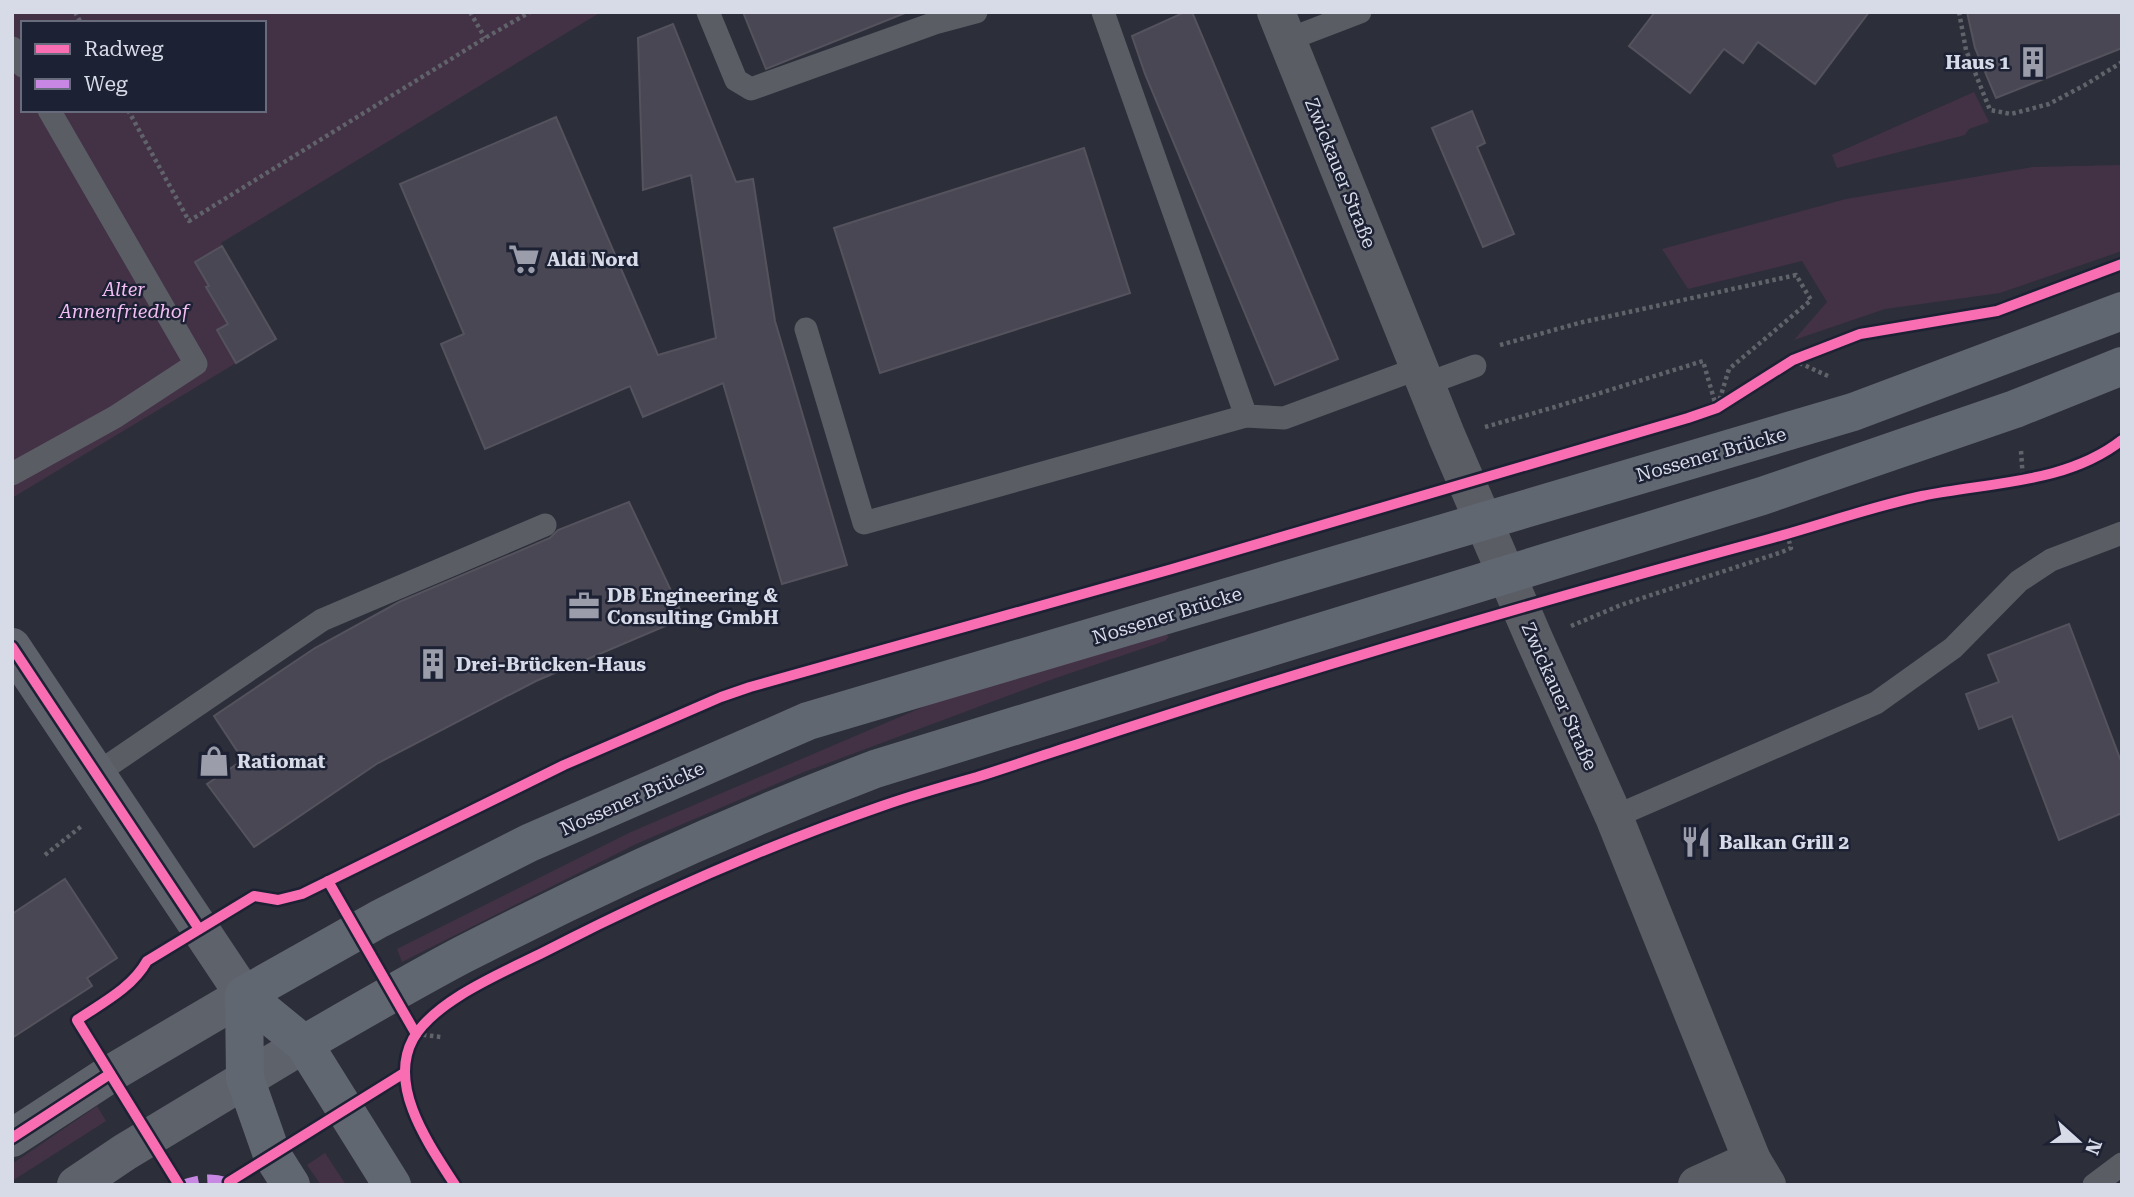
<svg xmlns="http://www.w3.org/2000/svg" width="2134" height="1197" font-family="'Roboto Serif',serif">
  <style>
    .green { fill: #433246; fill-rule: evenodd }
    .building { fill: #494753; stroke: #54535d; stroke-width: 2 }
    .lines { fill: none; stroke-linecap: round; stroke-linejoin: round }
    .path { stroke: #61636a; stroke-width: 4.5; stroke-dasharray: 3.5 3.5; stroke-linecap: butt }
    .lane { stroke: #5b5d65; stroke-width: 23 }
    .street { stroke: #5b5d65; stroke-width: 38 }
    .secondary { stroke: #5e626b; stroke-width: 38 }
    .primary { stroke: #616771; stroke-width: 38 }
    .quiet { stroke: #c787e3; stroke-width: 9; stroke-dasharray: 18 9; stroke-linecap: butt }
    .cycleway-casing { stroke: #1d2134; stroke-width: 15 }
    .cycleway { stroke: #f96db3; stroke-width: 10 }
    .labels { text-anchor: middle; stroke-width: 5; stroke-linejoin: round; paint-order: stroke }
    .poi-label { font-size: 19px; font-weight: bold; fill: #d7dae7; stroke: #1d2134; text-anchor: start }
    .street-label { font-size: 19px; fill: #d7dae7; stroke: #1d2134 }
    .park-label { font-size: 19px; font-style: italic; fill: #f1bdf2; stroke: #1d2134 }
  </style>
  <rect width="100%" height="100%" fill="#2c2e39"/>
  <g class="green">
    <path d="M12 12H601L221 243 276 339 12 498ZM23 23H264V110H23Z"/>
    <polygon points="1974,92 1989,122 1969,129 1965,135 1837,168 1832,155"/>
    <polygon points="2122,165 2122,251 2000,293 1885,309 1794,340 1827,302 1802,261 1688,289 1662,249 1846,199 2033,167"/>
    <polygon points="1163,634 1169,636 1165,641 1053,679 804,772 636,844 402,962 397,949 631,832 958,692"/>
    <polygon points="97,1106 106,1121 12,1181 12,1164"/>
    <polygon points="325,1153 346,1185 321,1185 307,1165"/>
  </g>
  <g class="building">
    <polygon points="743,12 905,12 905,13 766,69"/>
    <polygon points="1185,12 1192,12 1338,359 1275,385 1145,74 1132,36"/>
    <polygon points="1655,12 1869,12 1815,84 1758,42 1743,63 1724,49 1690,93 1629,46"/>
    <polygon points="1967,12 2122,12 2122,48 1996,98 1975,48"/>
    <polygon points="673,24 736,182 753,179 775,321 847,565 782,584 723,383 643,417 630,386 485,449 441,344 464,334 400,184 556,117 658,355 716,338 691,175 643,190 638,38"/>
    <polygon points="1472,111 1485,143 1477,147 1514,234 1483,247 1432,128"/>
    <polygon points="1084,148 1130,293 880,373 834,228"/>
    <polygon points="222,246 276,339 236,363 217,330 228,324 206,287 209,286 195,262"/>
    <polygon points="629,502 684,618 536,681 378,763 254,847 207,784 243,760 214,716 315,648 399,602 550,538 558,530"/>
    <polygon points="2069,624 2122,764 2122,813 2059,840 2012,716 1979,729 1966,694 1999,682 1988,655"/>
    <polygon points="65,879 117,958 87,978 92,986 12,1038 12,914"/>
  </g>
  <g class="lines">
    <g class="path">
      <polyline points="75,12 81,23"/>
      <polyline points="470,12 485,38"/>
      <polyline points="1959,12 1966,50 1990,110 2011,114 2049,104 2085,85 2122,62"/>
      <polyline points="128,110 189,221 485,38 530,12"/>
      <polyline points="1500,345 1579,323 1796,275 1811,300 1729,369 1717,408"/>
      <polyline points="1793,360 1828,376"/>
      <polyline points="1485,427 1555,407 1703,361 1716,406"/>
      <polyline points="2021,451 2023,480"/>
      <polyline points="1571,626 1621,605 1782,552 1791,548 1787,534"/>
      <polyline points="45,855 83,825"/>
      <polyline points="416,1034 441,1037"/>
    </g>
    <g class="lane">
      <polyline points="708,12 736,80 751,89 935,23 976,12"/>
      <polyline points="1103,12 1246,416"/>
      <polyline points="1287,40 1360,12"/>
      <polyline points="12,48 23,66"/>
      <polyline points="806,329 864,523 1246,416 1284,418 1419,368"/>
      <polyline points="1426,384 1475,366"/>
      <polyline points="12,474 115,417 196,364 49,110"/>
      <polyline points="96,774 322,620 545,525"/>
      <polyline points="1614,817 1876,703 1953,648 2019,581 2051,560 2122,533"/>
      <polyline points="2094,1185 2122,1164"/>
    </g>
    <g class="street">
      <polyline points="1276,12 1447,437 1535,641 1614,817 1752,1160 1767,1185"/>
      <polyline points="1697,1185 1752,1160"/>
    </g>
    <g class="secondary">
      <polyline points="12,647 244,995 110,1074 12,1138"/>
      <polyline points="76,1185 125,1152 304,1044"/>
    </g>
    <g class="primary">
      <polyline points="244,995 379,919 529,843 808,721 1853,412 2122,311"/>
      <polyline points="244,995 304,1044 392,1185"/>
      <polyline points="244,995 245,1078 272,1155 291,1185"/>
      <path d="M304 1044C356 1014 409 983 462 955 596 886 734 823 875 769L1762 496 2015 409 2122 366"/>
    </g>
    <path class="quiet" d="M181 1185C198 1179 216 1175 232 1185"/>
    <defs>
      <g id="cycleway">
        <polyline points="12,647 199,929"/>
        <polyline points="328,881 416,1034"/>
        <polyline points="12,1138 110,1074"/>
        <polyline points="229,1182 404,1073"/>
        <path d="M179 1185 77 1020C102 1003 132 988 147 961L254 896 278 900 302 894 564 765 721 697 750 687 1172 569 1688 418 1717 408 1793 360 1860 334 1997 311 2122 264"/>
        <path d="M455 1185C430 1146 387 1087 413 1039 435 1000 504 972 544 952 653 896 766 846 882 806 913 795 945 786 977 777 1009 767 1040 756 1072 746 1302 670 1535 602 1769 539 1820 525 1871 507 1922 496 1989 482 2066 484 2122 440"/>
      </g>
    </defs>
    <use href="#cycleway" class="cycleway-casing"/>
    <use href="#cycleway" class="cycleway"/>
  </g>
  <defs>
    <symbol id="building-bare" viewBox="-9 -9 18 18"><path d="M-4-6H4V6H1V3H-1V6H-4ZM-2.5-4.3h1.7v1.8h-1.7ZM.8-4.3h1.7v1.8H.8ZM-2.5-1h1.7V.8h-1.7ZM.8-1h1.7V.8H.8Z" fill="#9b9eaa" stroke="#1d2134" stroke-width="2.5" paint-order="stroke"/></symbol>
    <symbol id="supermarket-bare" viewBox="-9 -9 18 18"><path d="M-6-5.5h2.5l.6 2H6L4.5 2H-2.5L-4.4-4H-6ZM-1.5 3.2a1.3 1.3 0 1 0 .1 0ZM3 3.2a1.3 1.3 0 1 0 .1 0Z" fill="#9b9eaa" stroke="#1d2134" stroke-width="2.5" paint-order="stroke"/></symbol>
    <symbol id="office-bare" viewBox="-9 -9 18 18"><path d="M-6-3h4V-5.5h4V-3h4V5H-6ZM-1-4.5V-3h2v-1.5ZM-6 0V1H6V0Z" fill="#9b9eaa" stroke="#1d2134" stroke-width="2.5" paint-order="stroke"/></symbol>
    <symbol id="shop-bare" viewBox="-9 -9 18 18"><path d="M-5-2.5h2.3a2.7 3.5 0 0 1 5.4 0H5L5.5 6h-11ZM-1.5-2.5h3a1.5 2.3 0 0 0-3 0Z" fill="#9b9eaa" stroke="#1d2134" stroke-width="2.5" paint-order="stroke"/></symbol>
    <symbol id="restaurant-bare" viewBox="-9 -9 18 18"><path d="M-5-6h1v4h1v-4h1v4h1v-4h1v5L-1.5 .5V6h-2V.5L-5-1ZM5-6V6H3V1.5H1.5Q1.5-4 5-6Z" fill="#9b9eaa" stroke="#1d2134" stroke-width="2.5" paint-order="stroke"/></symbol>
  </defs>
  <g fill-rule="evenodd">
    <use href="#building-bare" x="2011" y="40" width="44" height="44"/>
    <use href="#supermarket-bare" x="502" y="237" width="44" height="44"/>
    <use href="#office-bare" x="562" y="584" width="44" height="44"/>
    <use href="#building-bare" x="411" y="642" width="44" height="44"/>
    <use href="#shop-bare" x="192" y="739" width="44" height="44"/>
    <use href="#restaurant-bare" x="1674" y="820" width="44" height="44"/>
  </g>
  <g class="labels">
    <g class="poi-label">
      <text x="2010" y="69" text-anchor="end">Haus 1</text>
      <text x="547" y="266">Aldi Nord</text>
      <text x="607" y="602">DB Engineering &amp;<tspan x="607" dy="22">Consulting GmbH</tspan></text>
      <text x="456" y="671">Drei-Brücken-Haus</text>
      <text x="237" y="768">Ratiomat</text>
      <text x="1719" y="849">Balkan Grill 2</text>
    </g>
    <g class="street-label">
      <text transform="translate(1341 173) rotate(68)" y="7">Zwickauer Straße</text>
      <text transform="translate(1711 454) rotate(-16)" y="7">Nossener Brücke</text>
      <text transform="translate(1167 615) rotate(-17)" y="7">Nossener Brücke</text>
      <text transform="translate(1560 696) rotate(66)" y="7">Zwickauer Straße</text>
      <text transform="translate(632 798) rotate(-24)" y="7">Nossener Brücke</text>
    </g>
    <g class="park-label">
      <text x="124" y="296">Alter<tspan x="124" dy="22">Annenfriedhof</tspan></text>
    </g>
  </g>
  <rect width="2134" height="1197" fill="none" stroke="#d7dae7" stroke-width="28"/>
  <rect x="21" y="21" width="245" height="91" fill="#1d2134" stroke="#676b7c" stroke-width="2"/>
  <rect x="35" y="44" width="35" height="10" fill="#f96db3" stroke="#676b7c" stroke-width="2"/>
  <text x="84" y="56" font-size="21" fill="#d7dae7">Radweg</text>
  <rect x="35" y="79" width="35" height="10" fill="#c787e3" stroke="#676b7c" stroke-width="2"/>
  <text x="84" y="91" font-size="21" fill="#d7dae7">Weg</text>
  <g transform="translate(2078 1141) rotate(111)" stroke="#1d2134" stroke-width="5" paint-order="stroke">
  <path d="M0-5L12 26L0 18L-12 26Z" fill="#d7dae7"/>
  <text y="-10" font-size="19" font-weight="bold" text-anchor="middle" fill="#d7dae7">N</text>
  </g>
</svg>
